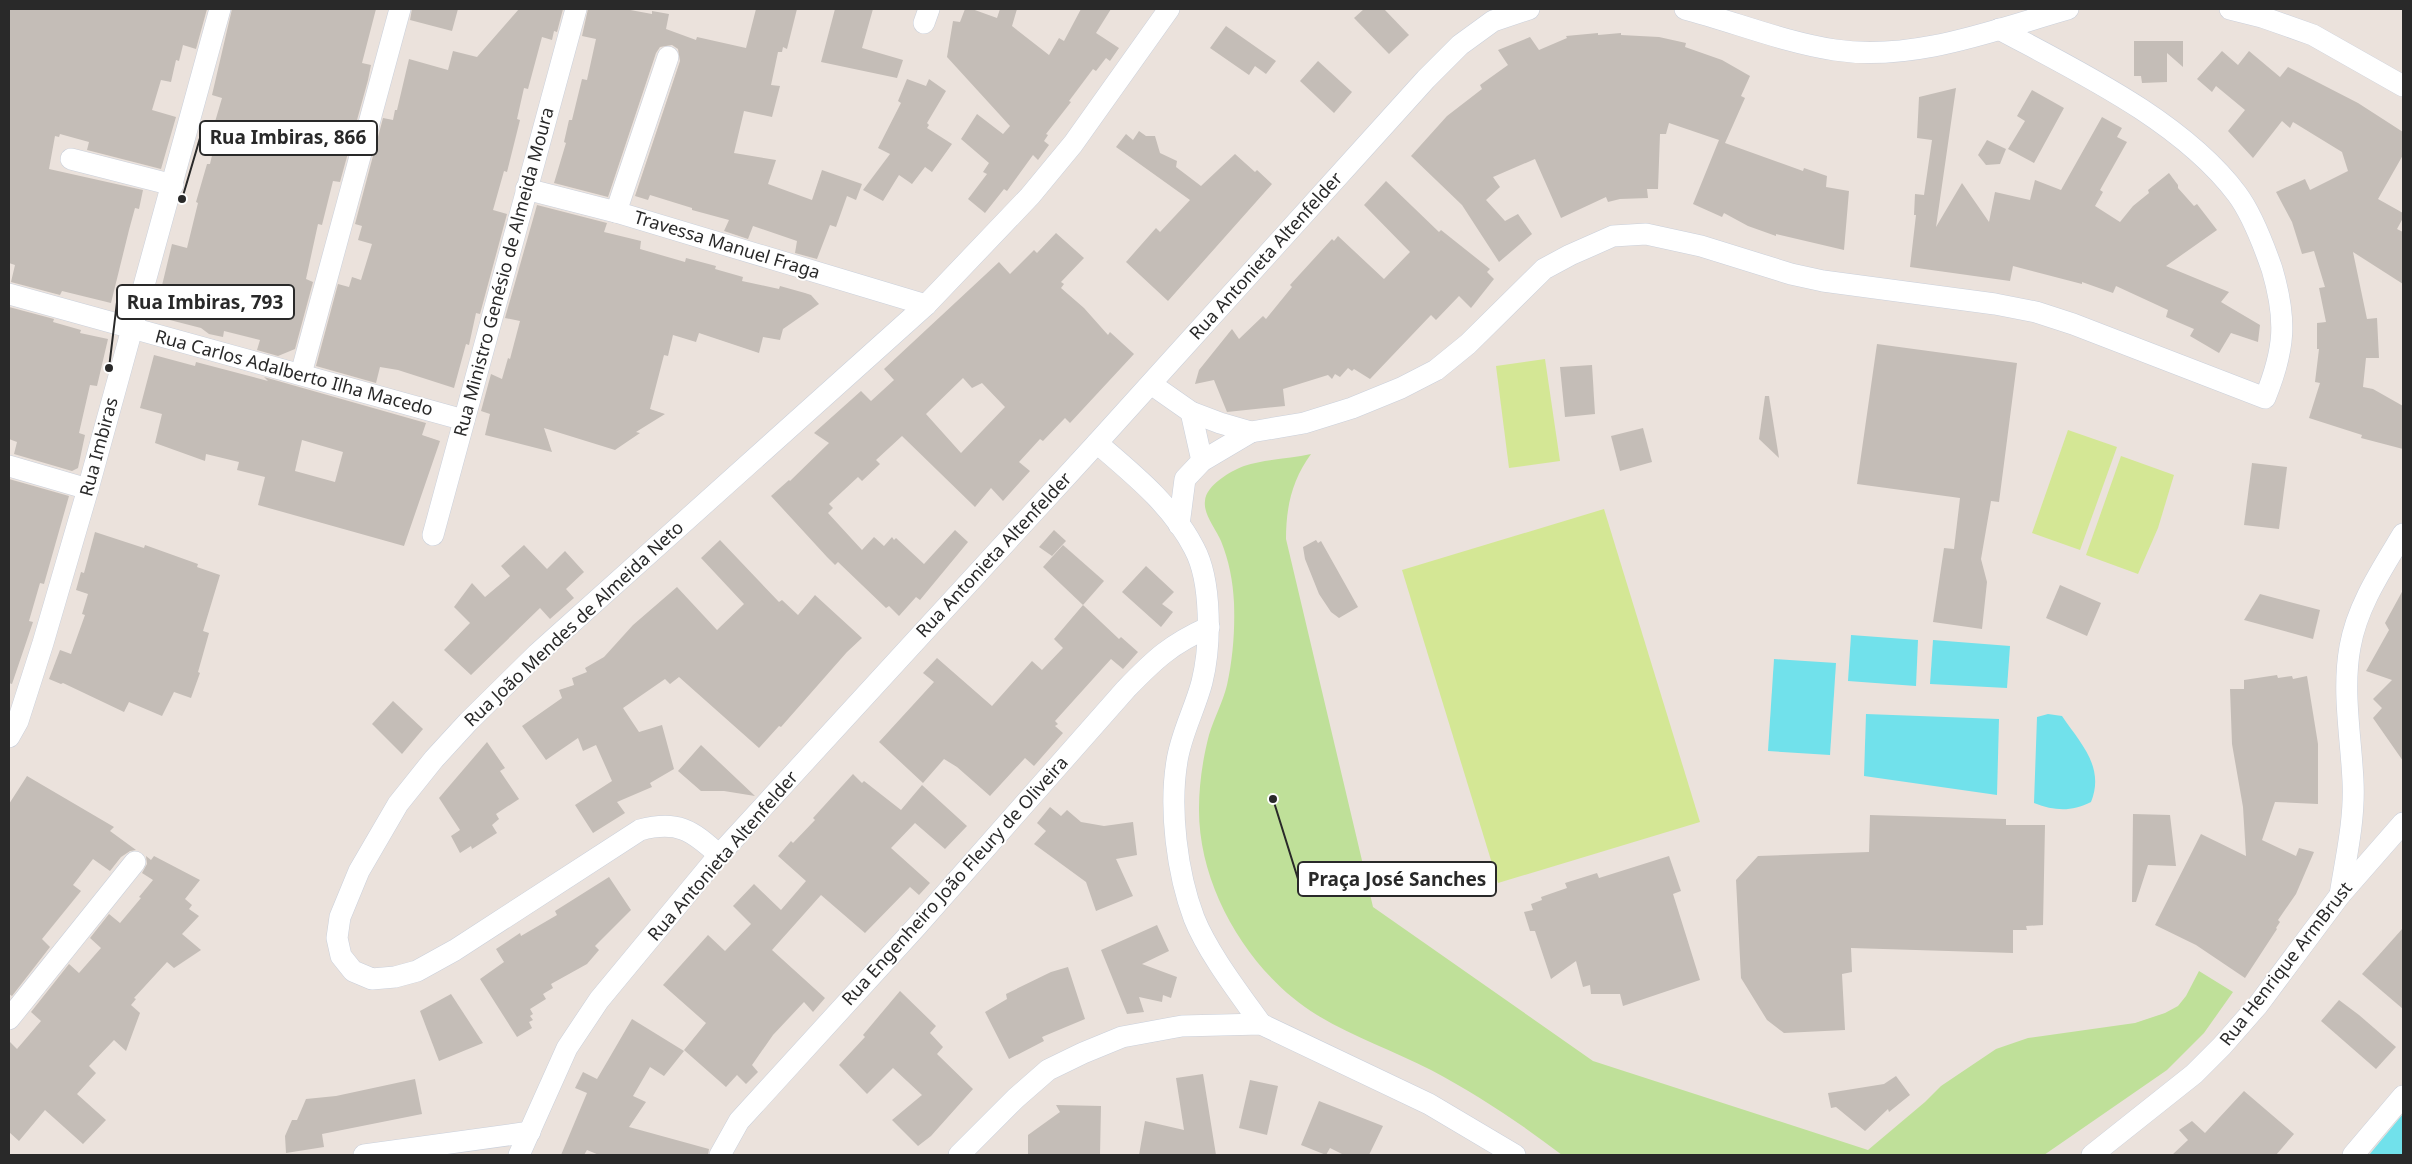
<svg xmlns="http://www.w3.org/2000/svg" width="2412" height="1164" font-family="'Noto Sans',sans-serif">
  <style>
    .green { fill: #bfe099 }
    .pitch { fill: #d4e795 }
    .water { fill: #71e1eb }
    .building { fill: #c4bdb7; fill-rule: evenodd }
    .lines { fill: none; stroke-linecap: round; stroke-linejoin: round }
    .street-casing { stroke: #cad0db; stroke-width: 22 }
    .street { stroke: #fff; stroke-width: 21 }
    .labels { text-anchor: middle; stroke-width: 4; stroke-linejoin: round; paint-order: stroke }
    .street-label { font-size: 18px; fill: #292929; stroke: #fff }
    .leader { fill: none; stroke: #292929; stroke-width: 2 }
    .callout-dot { fill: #292929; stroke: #fff; stroke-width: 2 }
    .callout { fill: #fff; stroke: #292929; stroke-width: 2 }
    .callout-label { font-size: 19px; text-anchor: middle; font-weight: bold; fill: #292929 }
  </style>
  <rect width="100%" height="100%" fill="#ebe2dc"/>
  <path class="green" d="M1311 454C1292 480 1286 507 1286 539L1373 907 1593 1061 1868 1150 1925 1102 1941 1086 1996 1049 2028 1038 2135 1023 2165 1013 2178 1006 2186 996 2199 971 2233 992 2204 1033 2167 1070 2044 1155H1562C1520 1123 1478 1095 1431 1070 1394 1051 1353 1037 1317 1015 1250 974 1198 888 1199 808 1199 784 1203 758 1209 735 1214 718 1223 702 1227 685 1233 658 1235 630 1234 603 1233 581 1229 561 1221 541 1216 529 1203 514 1205 501 1206 485 1231 471 1244 466 1265 459 1289 459 1311 454Z"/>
  <g class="pitch">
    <polygon points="1545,359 1560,461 1509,468 1496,366"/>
    <polygon points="2068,430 2117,447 2080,550 2032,533"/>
    <polygon points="2121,456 2174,475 2158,528 2138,574 2086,555"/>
    <polygon points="1604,509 1700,822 1498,883 1402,570"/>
  </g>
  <g class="water">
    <polygon points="1851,635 1918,640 1916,686 1848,681"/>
    <polygon points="1933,640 2010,646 2007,688 1930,684"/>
    <polygon points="1774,659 1836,663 1830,755 1768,751"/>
    <polygon points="1866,714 1999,719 1997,795 1864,776"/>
    <path d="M2048 714 2062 716C2081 744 2105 767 2091 802 2071 812 2055 811 2034 803L2037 717Z"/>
    <polygon points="2403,1114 2402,1155 2369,1155"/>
  </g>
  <g class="building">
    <polygon points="9,9 207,9 196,49 183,45 179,61 176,60 171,82 161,80 152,110 176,117 161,169 87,150 89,142 60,134 59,137 55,136 49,169 143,190 139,209 135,208 129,230 111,303 62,291 60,295 11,282 15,265 9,263"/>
    <polygon points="232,9 376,9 362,63 371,65 368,80 340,182 333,181 322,225 318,224 306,279 313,282 295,349 278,356 257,350 260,340 224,331 223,337 209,334 201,328 162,318 165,305 158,302 172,244 187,248 198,203 196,202 207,164 210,164 217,134 212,132 222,98 212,95"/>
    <polygon points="412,9 458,9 452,31 410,20"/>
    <polygon points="519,9 563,9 557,32 554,31 552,40 542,37 528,89 524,88 517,119 520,120 507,172 504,171 493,210 507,214 480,314 476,313 469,345 466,344 454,388 398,370 380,367 376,383 316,366 338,284 349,287 352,277 361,280 372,244 358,240 362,226 355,224 383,118 393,120 395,110 397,110 409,59 448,70 453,51 477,57"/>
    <polygon points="588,9 625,9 652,14 652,11 669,14 666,29 696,40 697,37 746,48 756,9 797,9 787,49 783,47 782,52 778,52 771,85 780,86 772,117 744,111 734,153 776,160 768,184 812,200 822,170 862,184 856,200 847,196 836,227 830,225 817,259 795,253 797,241 753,226 748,239 724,231 729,220 692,210 692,208 650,195 648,200 635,196 680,61 678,49 672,45 660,47 656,53 608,197 554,183 566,143 564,142 569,120 572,120 582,79 587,80 596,39 582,36"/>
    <polygon points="835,9 873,9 862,48 903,60 897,78 821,62"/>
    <polygon points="965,9 972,9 997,18 1000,9 1017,9 1012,26 1049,55 1059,38 1064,41 1081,9 1111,9 1096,33 1119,48 1110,61 1106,58 1096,71 1093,69 1069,101 1071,102 1046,134 1048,135 1044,141 1049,145 1038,160 1033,155 1007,191 1004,189 985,213 968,199 987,174 983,172 989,163 961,139 977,114 1003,134 1010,126 947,57 953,21 960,22"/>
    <polygon points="1364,9 1384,9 1409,35 1389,54 1354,18"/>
    <polygon points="1226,26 1276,61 1266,74 1255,66 1249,75 1210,48"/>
    <polygon points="1598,33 1598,35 1621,33 1621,35 1659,37 1686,43 1685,47 1722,60 1750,76 1741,96 1745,98 1725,143 1803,171 1804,168 1827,176 1826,187 1849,191 1844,250 1776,234 1776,236 1748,226 1724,213 1722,217 1693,204 1719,140 1669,123 1666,134 1660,134 1658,189 1647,189 1648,198 1620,199 1608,202 1606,197 1561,218 1535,159 1493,177 1500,187 1486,200 1505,221 1518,214 1532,234 1499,262 1462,205 1411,156 1447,116 1482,89 1480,85 1508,65 1498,50 1530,37 1539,50 1567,38 1566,36"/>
    <polygon points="2134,41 2183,41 2183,67 2167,53 2167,82 2142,83 2141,76 2134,76"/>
    <polygon points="2222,51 2238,65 2249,51 2280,77 2288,67 2358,103 2403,132 2403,155 2378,199 2403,213 2403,218 2397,229 2403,232 2403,284 2353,252 2367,319 2377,318 2379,358 2366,358 2363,387 2373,389 2403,406 2403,449 2361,438 2362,435 2309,418 2320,383 2315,382 2319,349 2317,349 2317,323 2326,322 2319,288 2325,287 2314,251 2302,254 2292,222 2276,192 2305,179 2310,190 2348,171 2342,152 2293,122 2290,128 2282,121 2253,158 2228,131 2245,110 2216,86 2212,92 2197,79"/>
    <polygon points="1318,61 1352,92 1334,113 1300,81"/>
    <polygon points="907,79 926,86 929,79 946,91 927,123 929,125 927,128 952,144 932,172 925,167 912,184 899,175 883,201 863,190 890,154 878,148 901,103 898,101"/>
    <polygon points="1956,88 1936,227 1962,183 1989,222 1995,192 2030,200 2035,180 2061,190 2102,117 2122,128 2117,137 2127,142 2100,190 2103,192 2095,206 2120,222 2133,206 2149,193 2148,190 2169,173 2178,185 2178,188 2194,206 2197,204 2217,230 2166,266 2229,292 2221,302 2260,325 2258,342 2231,333 2219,353 2190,336 2194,329 2166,317 2168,310 2116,286 2113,293 2082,282 2082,284 2013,266 2010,281 1910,267 1916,215 1914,215 1915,194 1924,195 1932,140 1917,138 1919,97"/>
    <polygon points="2032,90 2064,108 2034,163 2008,149 2025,121 2017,116"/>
    <polygon points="1139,131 1146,136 1155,136 1160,153 1177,161 1176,167 1201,186 1235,154 1255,172 1257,170 1272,184 1168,301 1126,262 1156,228 1160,232 1190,200 1116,147 1126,134 1133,140"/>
    <polygon points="1987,140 2006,149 2000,164 1986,165 1978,155"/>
    <polygon points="1386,181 1439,232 1441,230 1490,269 1487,272 1494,279 1471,308 1459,296 1436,320 1431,315 1370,379 1354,369 1352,371 1348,368 1340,377 1335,374 1332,379 1328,375 1283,389 1285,406 1227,412 1214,380 1195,384 1199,370 1232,329 1239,339 1263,316 1266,319 1292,287 1290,285 1332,239 1334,241 1338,236 1384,279 1410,252 1364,205"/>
    <polygon points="537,205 607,223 604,232 641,241 640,249 685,262 686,258 716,266 715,269 743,277 742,281 779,289 780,286 805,293 811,295 819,304 783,329 780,340 763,337 759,353 699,333 696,342 673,335 668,356 664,355 650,409 665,414 636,432 640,433 615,450 544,428 552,452 485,435 490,414 481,411 491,374 502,379 508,358 510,359 520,321 505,318"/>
    <path d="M1056 233 1084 258 1061 282 1064 284 1061 288 1084 308 1108 335 1110 332 1134 354 1070 423 1065 418 1043 441 1040 439 1019 462 1030 471 1003 501 991 488 975 507 902 436 876 460 880 464 862 481 858 477 829 504 833 508 828 513 862 550 874 537 884 546 892 537 894 540 896 538 924 564 955 530 968 542 920 600 916 597 899 616 889 606 886 608 838 562 835 565 827 557 771 496 789 480 790 481 829 443 814 433 861 391 871 401 894 380 884 369 999 262 1010 274 1034 250 1037 253ZM963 378 972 388 982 383 1005 407 961 453 926 414Z"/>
    <polygon points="9,307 54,319 53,322 81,330 80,333 108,339 97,386 90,385 79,433 85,435 78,468 72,471 14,454 17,442 9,439"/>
    <polygon points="1877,344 2017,363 1999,502 1991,501 1981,559 1987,582 1982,629 1933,622 1944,548 1954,549 1960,498 1857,484"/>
    <path d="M154 355 195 366 196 362 268 381 264 377 426 423 422 435 440 441 404 546 258 505 265 477 237 470 239 462 206 454 205 461 155 443 162 414 140 408ZM302 440 343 452 335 482 295 471Z"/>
    <polygon points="1592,365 1595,414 1565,417 1560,367"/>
    <polygon points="1765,396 1769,396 1779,458 1759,439"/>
    <polygon points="1643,428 1652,462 1620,471 1611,436"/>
    <polygon points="2252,463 2287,467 2279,529 2244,525"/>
    <polygon points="9,479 69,496 44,584 40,583 29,621 33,622 12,684 9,683"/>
    <polygon points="1054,530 1066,541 1052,556 1039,547"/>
    <polygon points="95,532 144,548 145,545 198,564 197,567 220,575 203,631 209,633 198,672 200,673 191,698 174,692 162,716 129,702 124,712 63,683 61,684 49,679 60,650 71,654 85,615 82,614 88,594 76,590 81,572 84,573"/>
    <polygon points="720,540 779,602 782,600 798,615 815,595 862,638 847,652 781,727 779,726 759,748 679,677 670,684 665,679 623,708 639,732 662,725 674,769 650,783 652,787 617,802 625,813 593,833 575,805 612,781 596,745 583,751 578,738 546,760 522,726 562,698 559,690 574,685 572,678 587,672 585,668 604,657 633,625 677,587 717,630 744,604 701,558"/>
    <polygon points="1316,540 1318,543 1321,541 1358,607 1339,618 1331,612 1319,594 1305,559 1303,547"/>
    <polygon points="524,545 547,569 565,551 584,572 566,589 574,598 550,619 540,608 471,675 444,650 470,623 454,607 472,583 485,597 510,576 501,566"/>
    <polygon points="1063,545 1104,581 1083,605 1043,567"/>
    <polygon points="1146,566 1174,592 1162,604 1173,612 1161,627 1122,592"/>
    <polygon points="2060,585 2101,603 2087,636 2046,618"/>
    <polygon points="2403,590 2403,761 2373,718 2382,708 2373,699 2392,680 2366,671 2389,630 2385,623"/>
    <polygon points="2260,594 2320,610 2313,639 2244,620"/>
    <polygon points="1083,605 1119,639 1121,637 1138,652 1123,669 1111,659 1055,721 1058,724 1055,726 1063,733 1034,766 1025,758 990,796 957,767 944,759 923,783 879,742 934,682 923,673 937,658 992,706 1032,661 1042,670 1063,648 1054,639"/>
    <polygon points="2277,675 2278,678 2292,676 2293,679 2307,676 2318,744 2318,804 2275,802 2262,840 2296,856 2299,848 2314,852 2296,894 2278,920 2280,922 2276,928 2277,929 2245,978 2196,945 2155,925 2201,834 2246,856 2243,807 2232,744 2230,689 2244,689 2244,680"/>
    <polygon points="393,701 423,729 402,754 372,724"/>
    <polygon points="487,742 505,768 500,771 519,799 496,814 499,819 492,825 497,833 472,849 471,846 460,853 451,836 460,830 439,798"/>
    <polygon points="701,745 755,796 724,791 701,791 678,771"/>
    <polygon points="853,774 862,783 864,781 901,810 922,785 967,826 945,849 915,823 891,848 930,883 919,895 910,887 865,933 821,895 772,950 825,998 813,1012 804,1002 773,1035 752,1065 758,1072 746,1084 737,1075 726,1087 684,1050 706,1023 663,985 708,935 725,951 751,924 733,906 754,884 781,910 806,881 778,856 791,841 793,843 815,820 813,818"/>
    <polygon points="27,776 114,827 110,831 136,850 130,851 121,857 110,871 93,859 73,885 81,891 42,939 50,947 12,996 9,994 9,804"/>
    <polygon points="1050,807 1061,816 1067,810 1081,822 1104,826 1133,822 1137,855 1116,859 1133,896 1096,911 1086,882 1034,844 1046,831 1037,823"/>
    <polygon points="2133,814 2170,815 2176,866 2148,865 2136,902 2132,902"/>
    <polygon points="1870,815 2006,819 2006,825 2045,825 2043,925 2026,926 2027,930 2013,930 2013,953 1851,948 1852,972 1842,974 1845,1030 1784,1033 1767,1020 1741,978 1736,880 1758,856 1869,852"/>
    <polygon points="146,856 151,860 154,856 200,880 185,899 192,905 189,909 199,916 182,934 201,950 174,968 167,962 134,998 136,999 131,1005 140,1013 126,1051 114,1040 89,1066 96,1073 77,1094 106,1120 83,1144 45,1110 19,1141 9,1132 9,1041 17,1049 41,1021 31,1012 69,964 79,973 101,948 90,938 109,914 120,923 141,898 139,897 153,880 142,873 147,864"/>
    <polygon points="1669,856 1681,891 1673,894 1700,980 1623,1006 1620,994 1591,994 1590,985 1583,987 1576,961 1551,979 1535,931 1530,931 1524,912 1533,910 1531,904 1542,900 1541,897 1567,888 1565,883 1597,873 1599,878"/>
    <polygon points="609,877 631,910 595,946 599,950 587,964 551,984 553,988 543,994 546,999 530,1009 533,1014 530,1016 533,1020 529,1022 532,1028 517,1037 480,979 504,962 496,949 520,933 521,936 557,915 555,911"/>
    <polygon points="1157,925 1169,951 1142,964 1177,977 1171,998 1163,995 1162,1002 1139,997 1144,1012 1127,1014 1101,950"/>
    <polygon points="2403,928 2403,1009 2362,974"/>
    <polygon points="1068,967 1085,1019 1042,1037 1044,1041 1009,1059 985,1012 1007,999 1006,994 1051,972"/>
    <polygon points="900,991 936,1026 930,1033 943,1047 937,1054 973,1089 931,1136 918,1146 892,1120 922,1095 893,1068 867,1094 839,1065 865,1037 863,1035"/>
    <polygon points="451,994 483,1043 439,1061 420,1011"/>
    <polygon points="2339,1000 2359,1015 2396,1047 2376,1069 2321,1021"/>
    <polygon points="632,1019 684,1051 664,1076 650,1067 633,1096 646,1102 629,1127 709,1149 708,1155 599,1155 587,1150 584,1155 561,1155 587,1093 575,1088 583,1072 597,1079"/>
    <polygon points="1203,1074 1216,1155 1139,1155 1145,1121 1184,1130 1176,1078"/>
    <polygon points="1896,1076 1910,1095 1889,1112 1888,1109 1865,1131 1836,1107 1831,1108 1828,1093 1884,1084"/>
    <polygon points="415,1079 422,1114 322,1134 324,1147 286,1153 285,1136 292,1120 297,1120 306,1099 336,1096"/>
    <polygon points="1250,1080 1278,1086 1267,1135 1239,1128"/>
    <polygon points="2244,1091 2294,1134 2276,1155 2172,1155 2188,1140 2179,1130 2192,1121 2205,1133"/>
    <polygon points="1319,1101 1383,1126 1369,1155 1344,1155 1330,1148 1326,1155 1301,1145"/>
    <polygon points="1056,1105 1101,1106 1100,1155 1028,1155 1028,1135 1060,1112"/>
  </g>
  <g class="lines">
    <defs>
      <g id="street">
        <path d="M1685 9C1735 22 1783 42 1835 50 1913 62 1994 30 2068 9"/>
        <polyline points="2230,9 2262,17 2313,35 2403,86"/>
        <polyline points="924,23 929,9"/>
        <polyline points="71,159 173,185"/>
        <polyline points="526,189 616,212 926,305"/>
        <polyline points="616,212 668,57"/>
        <polyline points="9,294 464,420"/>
        <polyline points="301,374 400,9"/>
        <path d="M1151 384 1191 412 1220 423 1251 432 1304 423 1352 408 1401 388 1436 370 1468 344 1544 269 1570 255 1613 236 1646 234 1701 246 1791 274 1823 281 1995 304 2036 312 2073 324 2265 398C2285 349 2287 320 2272 269 2264 246 2252 214 2237 194 2182 121 2079 72 1999 29"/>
        <polyline points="1191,412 1202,461"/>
        <path d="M1097 443C1133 474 1172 505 1194 548 1212 581 1211 646 1202 682 1195 709 1181 734 1177 761 1169 809 1177 873 1194 918 1208 953 1239 993 1261 1024"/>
        <polyline points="9,466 88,489"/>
        <polyline points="1179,525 1185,479 1202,461 1251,432"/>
        <polyline points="433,535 576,9"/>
        <polyline points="9,737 18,721 43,643 88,489 220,9"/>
        <path d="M719 855C692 830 677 820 640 830L455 950 417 971 395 977 372 979 353 971 341 956 337 938 340 917 359 871 398 804 434 759 468 722 537 654 926 305 1030 196 1073 144 1169 9"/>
        <path d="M2340 895C2346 857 2355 819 2353 781 2351 737 2342 691 2350 647 2357 606 2382 569 2403 534"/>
        <polyline points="9,1019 135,862"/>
        <polyline points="364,1155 530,1132"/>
        <polyline points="519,1155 567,1048 599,1000 719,855 1097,443 1426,79 1460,45 1493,21 1529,9"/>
        <path d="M720 1155 739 1121 917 926 1126 689C1155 659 1171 644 1209 627"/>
        <polyline points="959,1155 1016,1098 1048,1070 1083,1053 1122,1037 1182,1026 1261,1024 1429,1104 1515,1155"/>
        <polyline points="2092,1155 2194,1074 2222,1046 2258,1005 2340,895 2403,823"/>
        <polyline points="2353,1155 2403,1096"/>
      </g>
    </defs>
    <use href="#street" class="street-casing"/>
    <use href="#street" class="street"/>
  </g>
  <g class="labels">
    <g class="street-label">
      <text transform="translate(727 245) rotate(17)" y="6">Travessa Manuel Fraga</text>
      <text transform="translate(1266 256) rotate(-48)" y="6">Rua Antonieta Altenfelder</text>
      <text transform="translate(504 272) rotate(-75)" y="6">Rua Ministro Genésio de Almeida Moura</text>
      <text transform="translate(294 373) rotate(15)" y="6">Rua Carlos Adalberto Ilha Macedo</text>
      <text transform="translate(99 447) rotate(-75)" y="6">Rua Imbiras</text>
      <text transform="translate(994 555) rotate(-47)" y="6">Rua Antonieta Altenfelder</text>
      <text transform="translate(574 624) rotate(-43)" y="6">Rua João Mendes de Almeida Neto</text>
      <text transform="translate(723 856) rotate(-49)" y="6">Rua Antonieta Altenfelder</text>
      <text transform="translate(955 881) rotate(-48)" y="6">Rua Engenheiro João Fleury de Oliveira</text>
      <text transform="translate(2286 964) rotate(-52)" y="6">Rua Henrique ArmBrust</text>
    </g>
  </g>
  <path class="leader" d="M182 199L200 138M109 368L117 302M1273 799L1298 879"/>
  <g class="callout-dot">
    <circle cx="182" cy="199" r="5"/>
    <circle cx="109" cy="368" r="5"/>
    <circle cx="1273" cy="799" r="5"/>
  </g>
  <g class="callout">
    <rect x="200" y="121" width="177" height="34" rx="5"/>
    <rect x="117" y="285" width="177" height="34" rx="5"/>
    <rect x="1298" y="862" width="198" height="34" rx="5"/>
  </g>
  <g class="callout-label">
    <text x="288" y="144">Rua Imbiras, 866</text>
    <text x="205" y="309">Rua Imbiras, 793</text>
    <text x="1397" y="886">Praça José Sanches</text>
  </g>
  <rect width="2412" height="1164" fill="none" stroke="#292929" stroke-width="20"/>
</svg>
